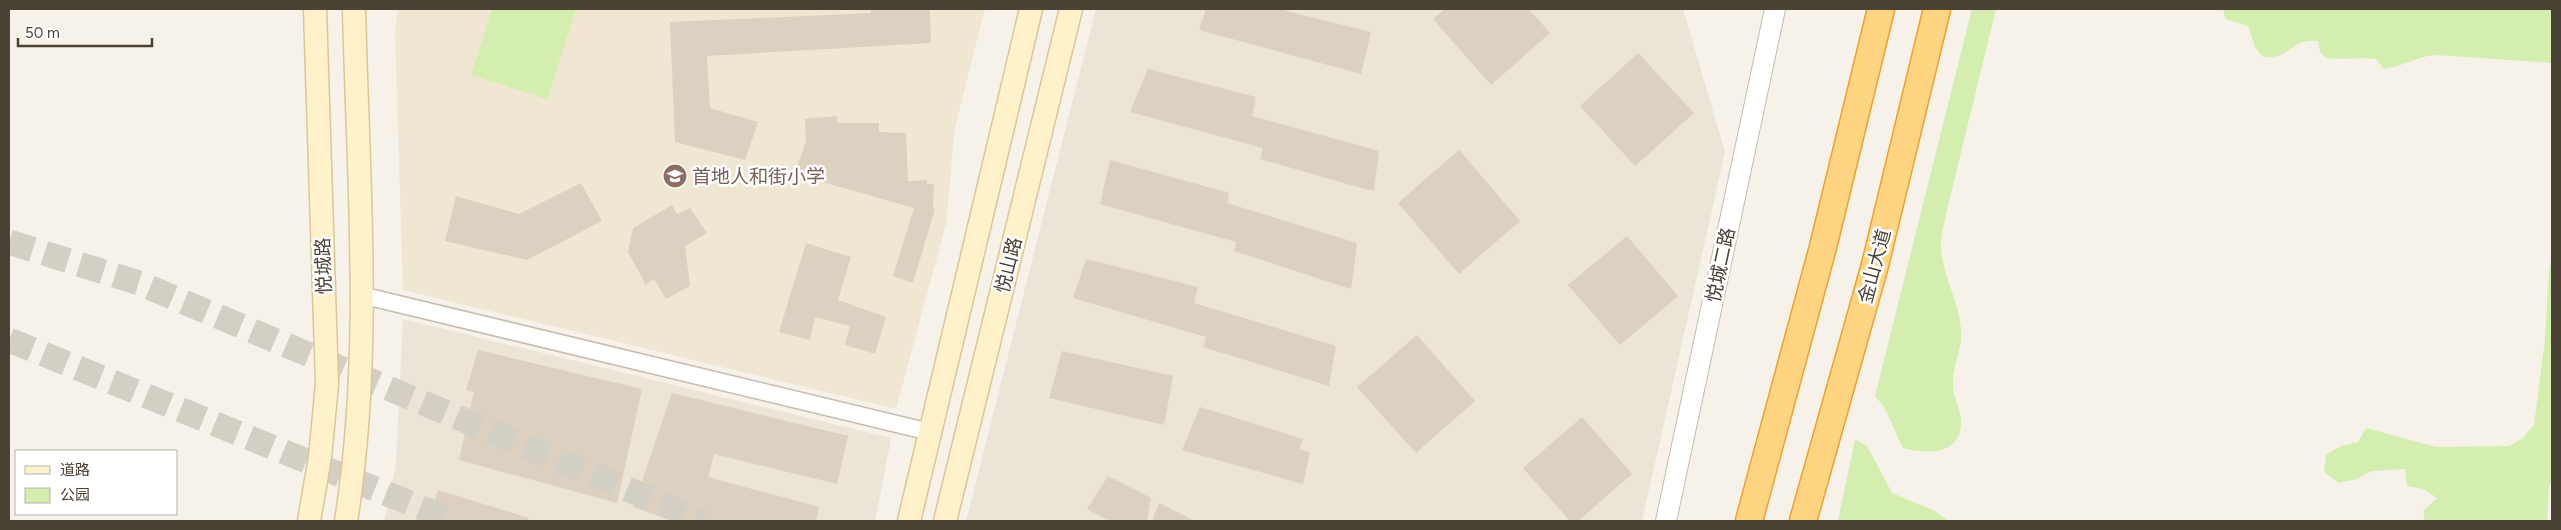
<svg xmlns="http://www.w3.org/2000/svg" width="2561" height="530" font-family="Figtree,'Noto Sans SC',sans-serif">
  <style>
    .residential { fill: #ebe4d7 }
    .education { fill: #f0e7d2 }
    .green { fill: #d3eeae }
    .building { fill: #dcd0c0 }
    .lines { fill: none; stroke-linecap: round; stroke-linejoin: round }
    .primary-tunnel { stroke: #d4cfc5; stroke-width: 25; stroke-dasharray: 25 12; stroke-linecap: butt }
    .minor-casing { stroke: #c6bdad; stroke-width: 19 }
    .tertiary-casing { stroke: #c6bdad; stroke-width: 22 }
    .secondary-casing { stroke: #dbc694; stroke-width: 25 }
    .trunk-casing { stroke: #eea22b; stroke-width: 29 }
    .minor { stroke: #fff; stroke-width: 16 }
    .tertiary { stroke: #fff; stroke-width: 20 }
    .secondary { stroke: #fff1ca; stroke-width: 22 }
    .trunk { stroke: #ffd582; stroke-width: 26 }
    .labels { text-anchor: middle; stroke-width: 5; stroke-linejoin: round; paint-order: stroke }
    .education-label { font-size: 19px; fill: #785e54; stroke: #fff; text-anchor: start }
    .street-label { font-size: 19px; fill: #4b4236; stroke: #fff }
  </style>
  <rect width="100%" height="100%" fill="#f6f2e9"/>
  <g class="residential">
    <polygon points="1096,9 1683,9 1725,152 1642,521 966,521"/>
    <polygon points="403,319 891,438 875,521 384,521 396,464"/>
  </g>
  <polygon class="education" points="398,9 985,9 955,127 946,224 896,409 403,290 395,32"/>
  <g class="green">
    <polygon points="492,9 576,9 547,99 471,75"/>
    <path d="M1972 9H1996L1945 218C1944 226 1941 235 1941 244 1940 270 1959 301 1961 329 1963 349 1952 365 1953 385 1953 396 1959 407 1961 418 1964 455 1928 455 1903 448L1884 407 1875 396Z"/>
    <path d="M2223 9H2551L2552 63 2436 55C2417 56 2402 67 2384 69L2376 59C2359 57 2343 60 2326 58L2320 52 2318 41C2290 38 2291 60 2263 57L2255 47 2248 26 2225 19Z"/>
    <polygon points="2552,254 2552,479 2549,487 2547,521 2425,521 2423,511 2437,498 2424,489 2407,486 2405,469 2372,471 2357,479 2339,483 2324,472 2326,455 2341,446 2358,442 2366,428 2436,447 2509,446 2523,438 2534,425 2545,339 2549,271"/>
    <polygon points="1855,439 1867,446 1892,493 1935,511 1948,521 1838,521"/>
  </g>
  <g class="building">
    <polygon points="870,9 930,9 931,43 707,56 710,108 758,122 745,160 675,142 670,22 871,13"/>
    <polygon points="1206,9 1278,9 1371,32 1361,74 1199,30"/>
    <polygon points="1445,9 1529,9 1550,33 1491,85 1433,19"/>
    <polygon points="1638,53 1694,113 1635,166 1580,106"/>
    <polygon points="1148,69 1256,97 1252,116 1379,151 1374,190 1368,190 1260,159 1263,148 1130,112"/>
    <polygon points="837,116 837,123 879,123 879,132 906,133 908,181 927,180 927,184 934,184 933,209 935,209 913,283 893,276 914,208 794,174 806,142 805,119"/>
    <polygon points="1459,150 1520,221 1459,274 1398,203"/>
    <polygon points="1110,160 1229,193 1227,203 1357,243 1351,289 1234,251 1236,242 1100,204"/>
    <polygon points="581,183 602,221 527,260 445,241 456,196 519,214"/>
    <polygon points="672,205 677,214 690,208 707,233 685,246 690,286 666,299 654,279 646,285 628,252 633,228"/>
    <polygon points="1627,236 1678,296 1620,345 1568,285"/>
    <polygon points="806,243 851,257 838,300 886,317 875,354 845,345 850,326 815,317 810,340 779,332"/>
    <polygon points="1086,259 1198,287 1194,303 1336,346 1329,386 1203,347 1206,337 1073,298"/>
    <polygon points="1417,335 1475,401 1416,453 1357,387"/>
    <polygon points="478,350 642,389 617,503 459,460 474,392 466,390"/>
    <polygon points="1062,351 1173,376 1164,425 1049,398"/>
    <polygon points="672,393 848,436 837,484 714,454 708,477 819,507 816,521 673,521 633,507"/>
    <polygon points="1200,407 1303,439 1299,449 1310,452 1303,484 1182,450"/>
    <polygon points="1582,417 1632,474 1578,521 1570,521 1523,468"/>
    <polygon points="1108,476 1151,498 1147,521 1110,521 1087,509"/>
    <polygon points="438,490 529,518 528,521 442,521 444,513 432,510"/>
    <polygon points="1159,503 1195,521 1152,521"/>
  </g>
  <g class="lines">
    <g class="primary-tunnel">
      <polyline points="9,242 139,283 703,521"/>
      <polyline points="9,340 454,521"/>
    </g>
    <defs>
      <polyline id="minor" points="361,295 930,432"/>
      <polyline id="tertiary" points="1666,521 1775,9"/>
      <g id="secondary">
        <polyline points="309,521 320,457 327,384 315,9"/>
        <path d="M346 521C373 353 358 179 354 9"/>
        <polyline points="909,521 1031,9"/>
        <polyline points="945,521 1071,9"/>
      </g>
      <g id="trunk">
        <polyline points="1749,521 1823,247 1881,9"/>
        <polyline points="1803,521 1875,265 1937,9"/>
      </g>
    </defs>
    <use href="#minor" class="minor-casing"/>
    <use href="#tertiary" class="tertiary-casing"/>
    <use href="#secondary" class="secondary-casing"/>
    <use href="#trunk" class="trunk-casing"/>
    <use href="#minor" class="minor"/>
    <use href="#tertiary" class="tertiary"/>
    <use href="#secondary" class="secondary"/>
    <use href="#trunk" class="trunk"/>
  </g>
  <defs>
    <symbol id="school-disc" viewBox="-11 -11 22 22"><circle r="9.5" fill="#8d6e63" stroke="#fff"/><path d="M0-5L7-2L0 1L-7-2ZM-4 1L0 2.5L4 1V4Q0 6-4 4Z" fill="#fff"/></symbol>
  </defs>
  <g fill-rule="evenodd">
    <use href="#school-disc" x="661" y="162" width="28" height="28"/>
  </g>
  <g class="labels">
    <g class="education-label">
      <text x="692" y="183">首地人和街小学</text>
    </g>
    <g class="street-label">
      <text transform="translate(1008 265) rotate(-76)" y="7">悦山路</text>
      <text transform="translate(1720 265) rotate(-78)" y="7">悦城二路</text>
      <text transform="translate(323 266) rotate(-92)" y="7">悦城路</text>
      <text transform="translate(1874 266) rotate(-75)" y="7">金山大道</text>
    </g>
  </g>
  <rect width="2561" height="530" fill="none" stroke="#4b4236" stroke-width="20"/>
  <rect x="15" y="450" width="162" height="65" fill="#ffffff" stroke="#b7b3af"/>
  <rect x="25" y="466" width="25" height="8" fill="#fff1ca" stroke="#b7b3af"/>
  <text x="60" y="475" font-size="15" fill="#4b4236">道路</text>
  <rect x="25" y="488" width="25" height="15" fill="#d3eeae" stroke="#b7b3af"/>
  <text x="60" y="500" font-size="15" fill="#4b4236">公园</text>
  <path d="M18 38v8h134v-8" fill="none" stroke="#4b4236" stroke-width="2.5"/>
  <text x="25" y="38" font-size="15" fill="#4b4236" stroke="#ffffff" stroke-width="4" paint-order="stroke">50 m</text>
</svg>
